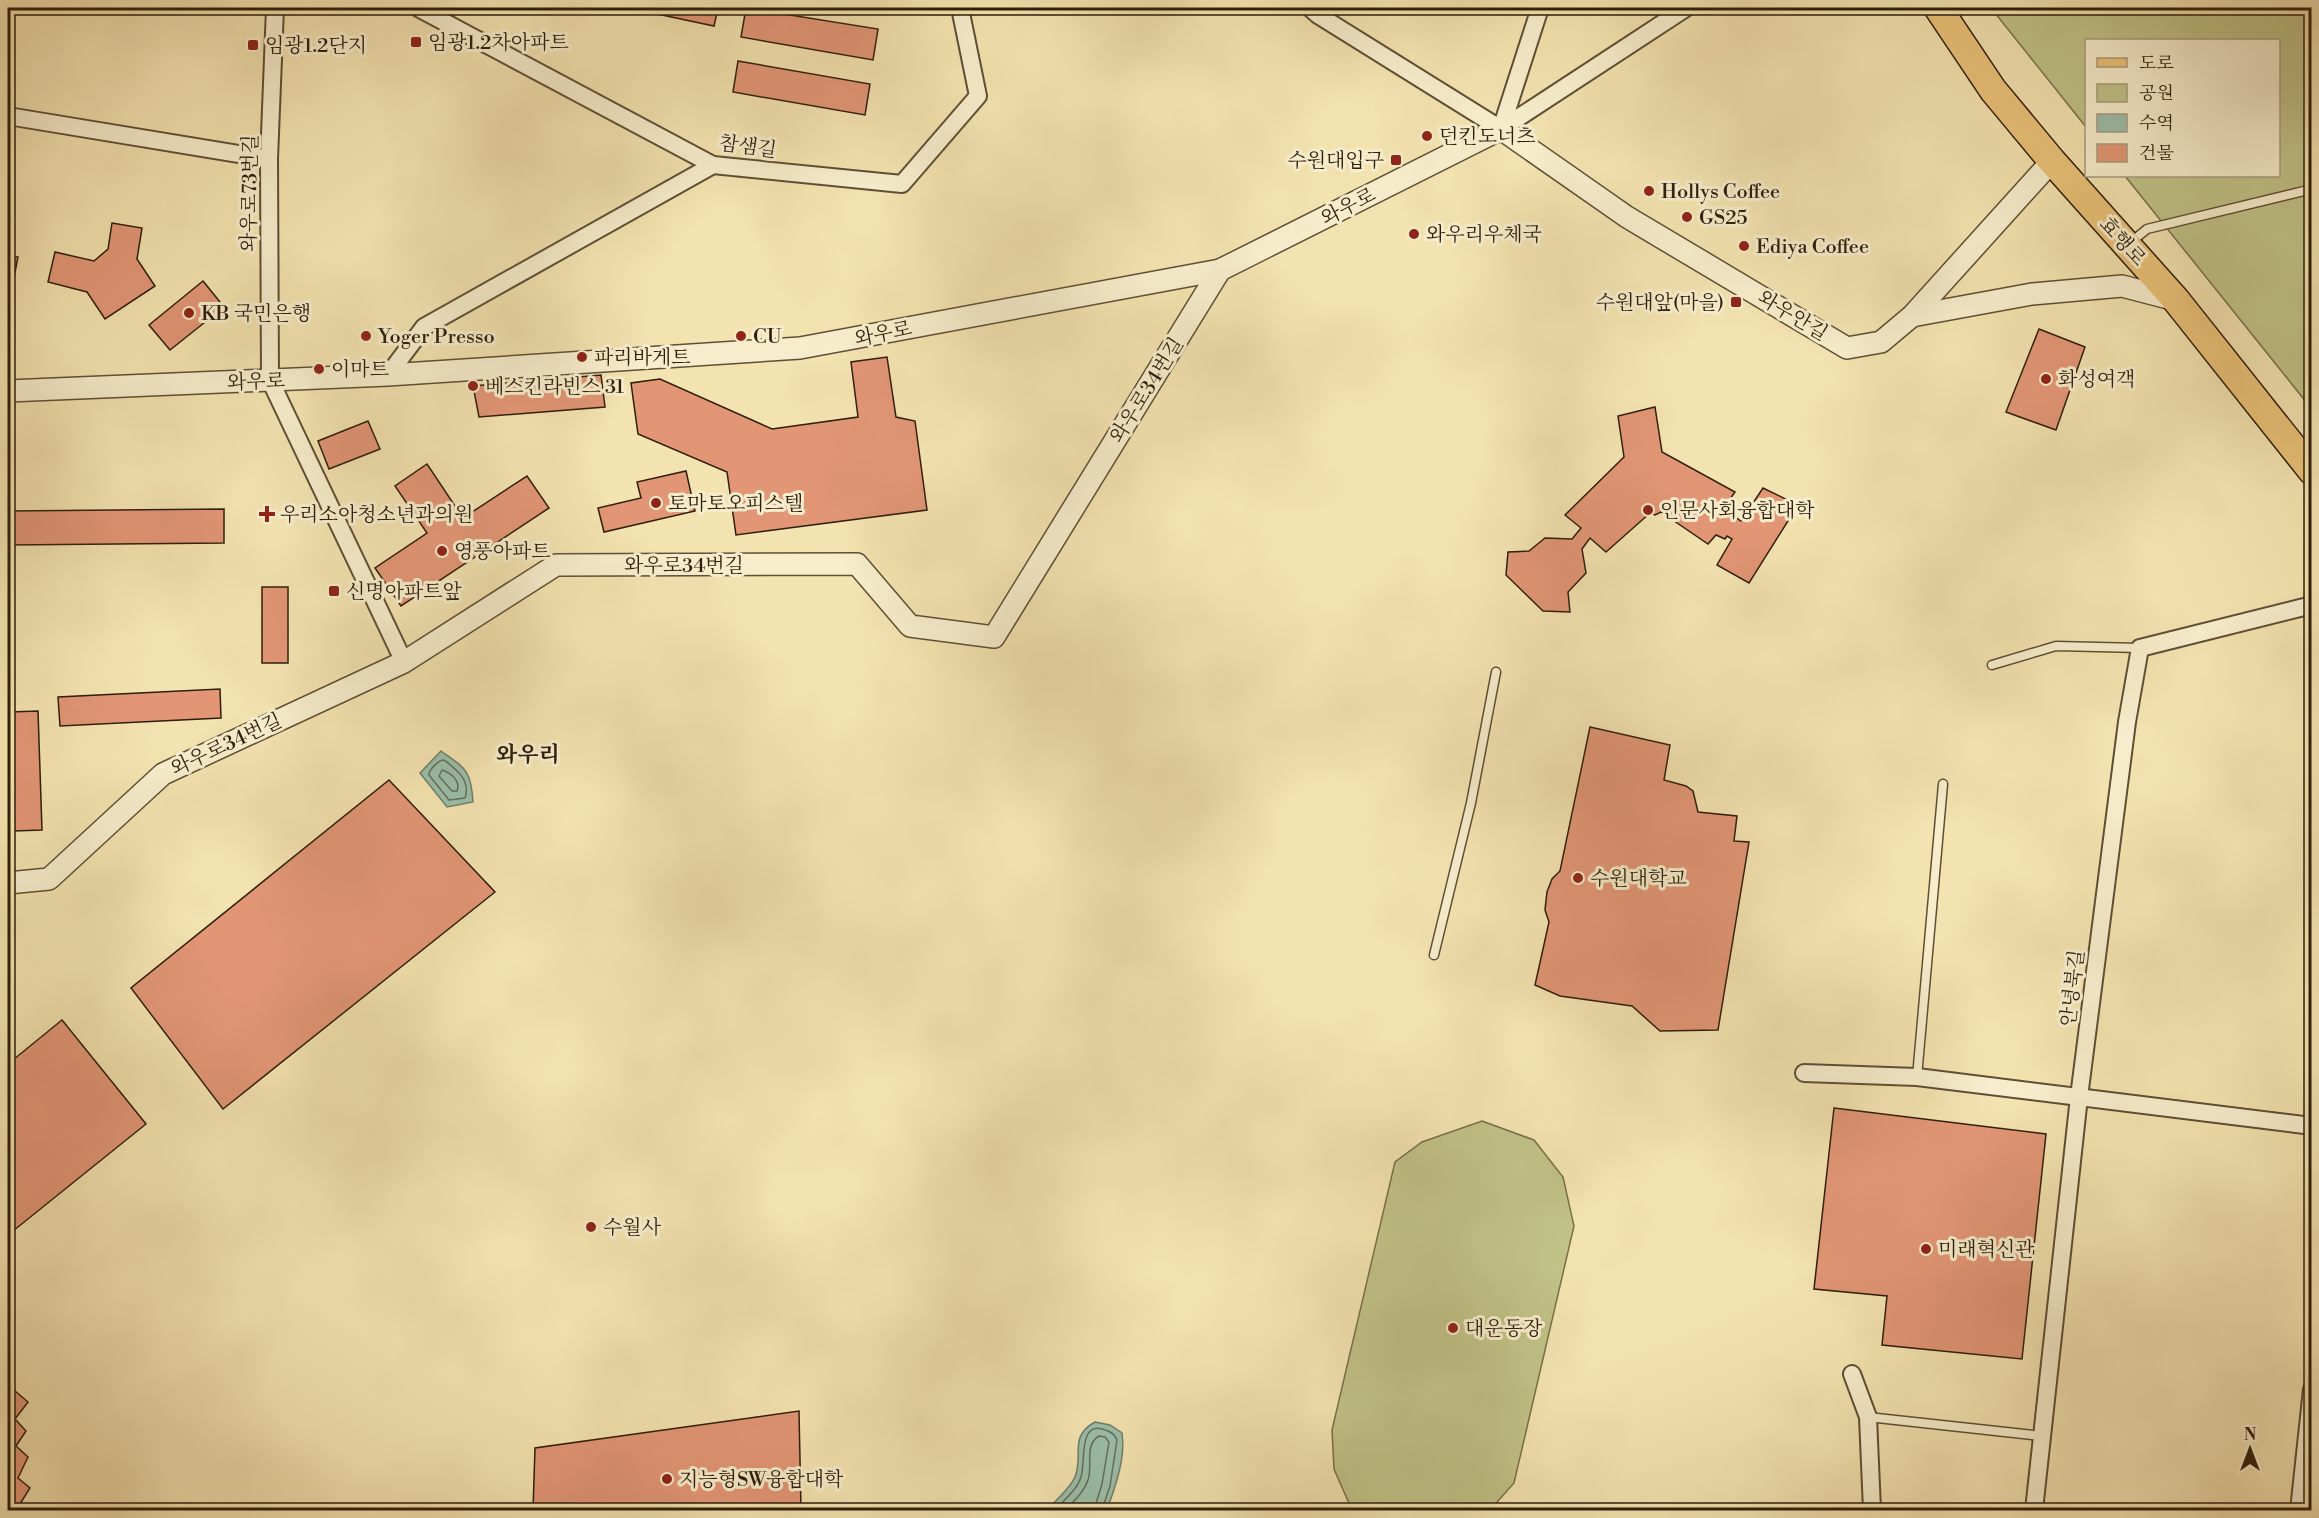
<svg xmlns="http://www.w3.org/2000/svg" width="2319" height="1518" font-family="'Libre Bodoni','Noto Serif KR',serif">
  <style>
    .green { fill: #c0c287; stroke: #77704a; stroke-width: 1.5 }
    .water { fill: #9bbea9; stroke: #6f7e6a; stroke-width: 1.5 }
    .lines { fill: none; stroke-linecap: round; stroke-linejoin: round }
    .shore { stroke: #646e5a; stroke-width: 1.5 }
    .building { fill: #e29676; stroke: #2e1e0c; stroke-width: 1.5 }
    .service-casing { stroke: #5f4f35; stroke-width: 11 }
    .minor-casing { stroke: #5f4f35; stroke-width: 20 }
    .tertiary-casing { stroke: #5f4f35; stroke-width: 24 }
    .primary-casing { stroke: #2e1e0c; stroke-width: 30 }
    .service { stroke: #f7edcc; stroke-width: 8 }
    .minor { stroke: #f7edcc; stroke-width: 16 }
    .tertiary { stroke: #f7edcc; stroke-width: 21 }
    .primary { stroke: #eac278; stroke-width: 27 }
    .poi-dot { fill: #8f2418; stroke: #f7edcc; stroke-width: 2 }
    .labels { text-anchor: middle; stroke-width: 6; stroke-linejoin: round; paint-order: stroke }
    .poi-label { font-size: 20px; fill: #2e1e0c; stroke: #f7edcc; text-anchor: start }
    .street-label { font-size: 20px; fill: #2e1e0c; stroke: #f7edcc }
    .quarter-label { font-size: 22px; font-weight: bold; fill: #2e1e0c; stroke: #f7edcc }
  </style>
  <rect width="100%" height="100%" fill="#f3e3b0"/>
  <filter id="stains"><feTurbulence type="fractalNoise" baseFrequency=".00333" numOctaves="4"/><feColorMatrix values="0 0 0 0 .2 0 0 0 0 .09 0 0 0 0 .02 0 0 0 .5 -.17"/></filter>
  <radialGradient id="worn" r=".72"><stop offset=".6" stop-color="#630" stop-opacity="0"/><stop offset="1" stop-color="#630" stop-opacity=".3"/></radialGradient>
  <g class="green">
    <polygon points="1991,8 2311,8 2311,408 2125,176 2278,176 2278,40 2086,40 2086,127"/>
    <polygon points="1482,1121 1534,1140 1563,1177 1574,1226 1514,1483 1490,1510 1352,1510 1334,1469 1332,1430 1395,1162 1422,1142"/>
  </g>
  <g class="water">
    <path d="M441 751C466 769 471 770 473 802L447 807 420 773Z"/>
    <path d="M1095 1422 1110 1425 1122 1433C1126 1458 1115 1487 1107 1510H1048C1056 1499 1069 1490 1075 1477 1084 1455 1068 1437 1095 1422Z"/>
  </g>
  <g class="lines">
    <g class="shore">
      <path d="M444 760C457 770 471 780 465 798L449 800 429 775C429 770 438 760 444 760Z"/>
      <path d="M442 770C451 773 461 781 457 791H452L439 776Z"/>
      <path d="M1055 1510C1064 1500 1077 1490 1081 1477 1086 1464 1077 1416 1108 1431 1113 1433 1115 1435 1117 1440L1110 1486 1102 1510"/>
      <path d="M1065 1510C1074 1501 1084 1492 1088 1480 1093 1467 1084 1444 1099 1436L1105 1437 1109 1442 1102 1484 1094 1510"/>
    </g>
  </g>
  <g class="building">
    <polygon points="629,8 718,8 714,26"/>
    <polygon points="746,8 878,29 873,60 741,37"/>
    <polygon points="738,61 870,84 865,115 733,92"/>
    <polygon points="112,223 142,228 137,259 155,286 105,319 87,292 48,282 55,252 94,261 108,249"/>
    <polygon points="8,255 18,257 12,288 8,287"/>
    <polygon points="203,281 224,307 170,350 149,325"/>
    <polygon points="2039,329 2085,347 2056,430 2006,412"/>
    <polygon points="887,357 896,417 915,421 927,510 736,535 727,472 638,434 631,383 660,379 772,429 858,417 851,362"/>
    <polygon points="601,375 605,407 479,417 473,386"/>
    <polygon points="1655,407 1662,452 1735,492 1723,509 1741,521 1763,488 1798,505 1749,583 1717,565 1732,539 1727,536 1725,539 1716,535 1708,544 1661,512 1655,515 1650,513 1606,552 1590,538 1582,549 1586,573 1568,592 1570,612 1543,611 1506,575 1508,552 1529,551 1545,538 1572,539 1581,528 1565,515 1624,457 1618,416"/>
    <polygon points="368,421 380,449 329,469 318,441"/>
    <polygon points="427,464 463,518 527,476 549,508 401,606 375,568 427,533 395,486"/>
    <polygon points="686,471 695,511 604,532 598,508 641,498 637,482"/>
    <polygon points="224,509 224,543 8,545 8,511"/>
    <rect x="262" y="587" width="26" height="76"/>
    <polygon points="220,689 221,718 60,726 58,697"/>
    <polygon points="38,711 42,830 14,831 9,712"/>
    <polygon points="1590,727 1670,745 1664,780 1686,786 1693,791 1698,812 1737,816 1734,841 1749,842 1718,1030 1660,1031 1632,1006 1560,996 1535,985 1549,922 1545,910 1547,892 1552,879 1560,871"/>
    <polygon points="389,780 495,892 223,1109 131,988"/>
    <polygon points="62,1020 146,1124 13,1231 8,1224 8,1064"/>
    <polygon points="1834,1108 2046,1134 2022,1359 1882,1345 1887,1296 1814,1289"/>
    <polygon points="8,1385 28,1402 15,1419 26,1431 16,1446 28,1457 18,1478 30,1488 20,1504 26,1510 8,1510"/>
    <polygon points="799,1411 801,1510 533,1510 535,1448"/>
  </g>
  <g class="lines">
    <defs>
      <g id="service">
        <polyline points="2130,243 2147,229 2312,189"/>
        <polyline points="1992,665 2056,646 2140,648"/>
        <polyline points="1434,955 1471,803 1496,672"/>
        <polyline points="1917,1077 1943,784"/>
        <polyline points="1868,1417 2042,1436"/>
      </g>
      <g id="minor">
        <polyline points="275,8 269,159 270,380 404,662"/>
        <polyline points="418,8 713,165 902,184 978,96 960,8"/>
        <polyline points="1310,8 1318,15 1501,129"/>
        <polyline points="8,116 269,159"/>
        <polyline points="1501,129 1686,8"/>
        <polyline points="1501,129 1540,8"/>
        <polyline points="388,375 424,327 713,165"/>
        <polyline points="1804,1073 1917,1077 2312,1126"/>
        <polyline points="1852,1374 1868,1417 1872,1510"/>
        <polyline points="2034,1510 2079,1097 2127,722 2140,648 2312,605"/>
        <polyline points="2299,1510 2312,1389"/>
      </g>
      <g id="tertiary">
        <polyline points="1912,316 2032,294 2122,286 2176,300"/>
        <polyline points="8,391 388,375 800,348 1220,270 1501,129 1627,217 1847,348 1881,342 1912,316 2052,161"/>
        <polyline points="8,883 49,879 163,774 404,662 556,565 857,564 910,626 994,637 1220,270"/>
      </g>
      <polyline id="primary" points="1938,8 1993,90 2052,161 2176,300 2312,471"/>
    </defs>
    <use href="#service" class="service-casing"/>
    <use href="#minor" class="minor-casing"/>
    <use href="#tertiary" class="tertiary-casing"/>
    <use href="#primary" class="primary-casing"/>
    <use href="#service" class="service"/>
    <use href="#minor" class="minor"/>
    <use href="#tertiary" class="tertiary"/>
    <use href="#primary" class="primary"/>
  </g>
  <g class="poi-dot">
    <rect x="410" y="36" width="12" height="12" rx="3"/>
    <rect x="247" y="39" width="12" height="12" rx="3"/>
    <circle cx="1427" cy="136" r="6"/>
    <rect x="1390" y="154" width="12" height="12" rx="3"/>
    <circle cx="1649" cy="191" r="6"/>
    <circle cx="1687" cy="217" r="6"/>
    <circle cx="1414" cy="234" r="6"/>
    <circle cx="1744" cy="246" r="6"/>
    <rect x="1730" y="296" width="12" height="12" rx="3"/>
    <circle cx="189" cy="313" r="6"/>
    <circle cx="366" cy="336" r="6"/>
    <circle cx="741" cy="336" r="6"/>
    <circle cx="582" cy="357" r="6"/>
    <circle cx="319" cy="369" r="6"/>
    <circle cx="2046" cy="379" r="6"/>
    <circle cx="473" cy="386" r="6"/>
    <circle cx="656" cy="503" r="6"/>
    <circle cx="1648" cy="510" r="6"/>
    <path d="M264 505h6v6h6v6h-6v6h-6v-6h-6v-6h6z"/>
    <circle cx="442" cy="551" r="6"/>
    <rect x="328" y="585" width="12" height="12" rx="3"/>
    <circle cx="1578" cy="878" r="6"/>
    <circle cx="591" cy="1227" r="6"/>
    <circle cx="1926" cy="1249" r="6"/>
    <circle cx="1453" cy="1328" r="6"/>
    <circle cx="667" cy="1479" r="6"/>
  </g>
  <g class="labels">
    <g class="poi-label">
      <text x="428" y="49">임광1.2차아파트</text>
      <text x="265" y="52">임광1.2단지</text>
      <text x="1439" y="143">던킨도너츠</text>
      <text x="1384" y="167" text-anchor="end">수원대입구</text>
      <text x="1661" y="198">Hollys Coffee</text>
      <text x="1699" y="224">GS25</text>
      <text x="1426" y="241">와우리우체국</text>
      <text x="1756" y="253">Ediya Coffee</text>
      <text x="1724" y="309" text-anchor="end">수원대앞(마을)</text>
      <text x="201" y="320">KB 국민은행</text>
      <text x="378" y="343">Yoger Presso</text>
      <text x="753" y="343">CU</text>
      <text x="594" y="364">파리바게트</text>
      <text x="331" y="376">이마트</text>
      <text x="2058" y="386">화성여객</text>
      <text x="485" y="393">베스킨라빈스 31</text>
      <text x="668" y="510">토마토오피스텔</text>
      <text x="1660" y="517">인문사회융합대학</text>
      <text x="280" y="521">우리소아청소년과의원</text>
      <text x="454" y="558">영풍아파트</text>
      <text x="346" y="598">신명아파트앞</text>
      <text x="1590" y="885">수원대학교</text>
      <text x="603" y="1234">수월사</text>
      <text x="1938" y="1256">미래혁신관</text>
      <text x="1465" y="1335">대운동장</text>
      <text x="679" y="1486">지능형SW융합대학</text>
    </g>
    <g class="street-label">
      <text transform="translate(748 146) rotate(8)" y="7">참샘길</text>
      <text transform="translate(249 193) rotate(-89)" y="7">와우로73번길</text>
      <text transform="translate(1348 206) rotate(-27)" y="7">와우로</text>
      <text transform="translate(2123 241) rotate(48)" y="7">효행로</text>
      <text transform="translate(1793 315) rotate(31)" y="7">와우안길</text>
      <text transform="translate(883 333) rotate(-11)" y="7">와우로</text>
      <text transform="translate(256 381) rotate(-2)" y="7">와우로</text>
      <text transform="translate(1146 390) rotate(-58)" y="7">와우로34번길</text>
      <text x="684" y="572">와우로34번길</text>
      <text transform="translate(226 744) rotate(-25)" y="7">와우로34번길</text>
      <text transform="translate(2072 988) rotate(-83)" y="7">안녕북길</text>
    </g>
    <g class="quarter-label">
      <text x="528" y="762">와우리</text>
    </g>
  </g>
  <rect width="2319" height="1518" fill="none" stroke="#f3e3b0" stroke-width="30"/>
  <rect x="9" y="9" width="2301" height="1500" fill="none" stroke="#2e1e0c" stroke-width="3"/>
  <rect x="15" y="15" width="2289" height="1488" fill="none" stroke="#2e1e0c" stroke-width="1.5"/>
  <rect x="2085" y="39" width="195" height="138" fill="#f7edcc" stroke="#a79a7f" stroke-width="1.5"/>
  <rect x="2097" y="58" width="30" height="9" fill="#eac278" stroke="#a79a7f" stroke-width="1.5"/>
  <text x="2139" y="69" font-size="18" fill="#2e1e0c">도로</text>
  <rect x="2097" y="84" width="30" height="18" fill="#c0c287" stroke="#a79a7f" stroke-width="1.5"/>
  <text x="2139" y="99" font-size="18" fill="#2e1e0c">공원</text>
  <rect x="2097" y="114" width="30" height="18" fill="#9bbea9" stroke="#a79a7f" stroke-width="1.5"/>
  <text x="2139" y="129" font-size="18" fill="#2e1e0c">수역</text>
  <rect x="2097" y="144" width="30" height="18" fill="#e29676" stroke="#a79a7f" stroke-width="1.5"/>
  <text x="2139" y="159" font-size="18" fill="#2e1e0c">건물</text>
  <g transform="translate(2250 1449)" stroke="#f7edcc" stroke-width="4.5" paint-order="stroke">
  <path d="M0-4.5L10 22L0 15L-10 22Z" fill="#2e1e0c"/>
  <text y="-9" font-size="16" font-weight="bold" text-anchor="middle" fill="#2e1e0c">N</text>
  </g>
  <rect width="100%" height="100%" filter="url(#stains)"/>
  <rect width="100%" height="100%" fill="url(#worn)"/>
</svg>
